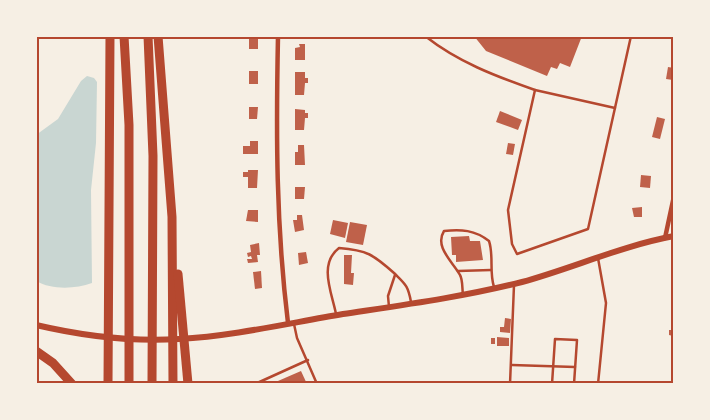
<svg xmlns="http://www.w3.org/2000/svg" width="710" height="420" font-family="Cabin,sans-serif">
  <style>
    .water { fill: #c9d6d2 }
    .building { fill: #bf614a }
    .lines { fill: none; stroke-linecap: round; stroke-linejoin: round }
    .service { stroke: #b5482f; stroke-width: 2.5 }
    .minor { stroke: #b5482f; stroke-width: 4.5 }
    .secondary { stroke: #b5482f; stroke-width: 6 }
    .motorway { stroke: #b5482f; stroke-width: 9 }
    .neatline { fill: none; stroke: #b5482f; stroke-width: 2 }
  </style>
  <rect width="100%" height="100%" fill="#f6efe4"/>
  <path class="water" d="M87 76 94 78 97 82 96 143 91 190 92 283C75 289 52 290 36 281V135L58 119 81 81Z"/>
  <g class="building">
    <rect x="249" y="36" width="9" height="13"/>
    <polygon points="474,36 582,36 570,67 560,63 557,69 551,67 547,76 486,51"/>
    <polygon points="299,44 305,44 305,60 295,60 295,48 300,47"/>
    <polygon points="668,67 674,68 673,80 666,79"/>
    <rect x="249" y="71" width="9" height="13"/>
    <polygon points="295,72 305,72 305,78 308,78 308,83 305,83 304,95 295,95"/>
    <polygon points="249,107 258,107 257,119 249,119"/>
    <polygon points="295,109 305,110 305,113 308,113 308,118 305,118 304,130 295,130"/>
    <polygon points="500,111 522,120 518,130 496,122"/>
    <polygon points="657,117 665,119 660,139 652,137"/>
    <polygon points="250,141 258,141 258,154 243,154 243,146 250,146"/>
    <polygon points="508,143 515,144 513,155 506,154"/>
    <polygon points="298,145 304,145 305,165 295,165 295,152 298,152"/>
    <polygon points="248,170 258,170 257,188 248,188 248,177 243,177 243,172 248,172"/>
    <polygon points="641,175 651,176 650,188 640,187"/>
    <polygon points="295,187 305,187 304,199 295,199"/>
    <polygon points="642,207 642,217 634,217 632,208"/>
    <polygon points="248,210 258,210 258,222 246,221"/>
    <polygon points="297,215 302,215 304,230 295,232 293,220 297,220"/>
    <polygon points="333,220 348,223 345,238 330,234"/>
    <polygon points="350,222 367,225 363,245 346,242"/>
    <polygon points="469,236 470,241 480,241 483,260 456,262 456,255 452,255 451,237"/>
    <polygon points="259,243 260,255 257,255 258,262 248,263 247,259 252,259 251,256 248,257 247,253 251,252 250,245"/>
    <polygon points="306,252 308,263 299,265 298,253"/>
    <polygon points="344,255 352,255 351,273 354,273 353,285 344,284"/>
    <polygon points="261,271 262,288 255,289 253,272"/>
    <polygon points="505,318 511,319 510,333 500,332 500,327 504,327"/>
    <polygon points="669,330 674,330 673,336 669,335"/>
    <polygon points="497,337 509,338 509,346 497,346"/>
    <rect x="491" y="338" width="4" height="6"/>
    <polygon points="301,371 307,384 271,384"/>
  </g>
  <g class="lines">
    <g class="service">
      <path d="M425 36C458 62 495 76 535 90L508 210 512 244 517 254 588 229 631 36"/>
      <polyline points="535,90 615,108"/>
      <polyline points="598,258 606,303 598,384"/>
      <polyline points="458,271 491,270"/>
      <path d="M463 295C462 289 463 280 460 275 453 262 434 247 444 231 461 229 475 230 489 241 494 256 489 272 494 287"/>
      <polyline points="389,307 388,296 395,275"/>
      <path d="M336 314C332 293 318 264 339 248 367 250 374 255 394 273 405 284 408 285 411 302"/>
      <polyline points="294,324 297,338 317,384"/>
      <polyline points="512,365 575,367"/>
      <polyline points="255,384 308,360"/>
      <polyline points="510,384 514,285"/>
      <polyline points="552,384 555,339 577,340 574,384"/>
    </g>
    <g class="minor">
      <path d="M278 36C276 135 276 225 288 323"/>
      <polyline points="665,238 674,196"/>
    </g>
    <path class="secondary" d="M36 325C83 336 131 342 179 339 234 336 289 323 343 314 403 305 463 297 522 282 573 268 621 246 674 236"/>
    <g class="motorway">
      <polyline points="124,36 129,125 129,384"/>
      <polyline points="148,36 153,156 152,384"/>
      <polyline points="158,36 172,217 173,384"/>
      <polyline points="178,274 188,384"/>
      <polyline points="36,351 53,363 72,384"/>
      <polyline points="108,384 110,36"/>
    </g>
  </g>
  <rect width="710" height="420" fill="none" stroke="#f6efe4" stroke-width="75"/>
  <rect x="38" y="38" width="634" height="344" class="neatline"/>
</svg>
